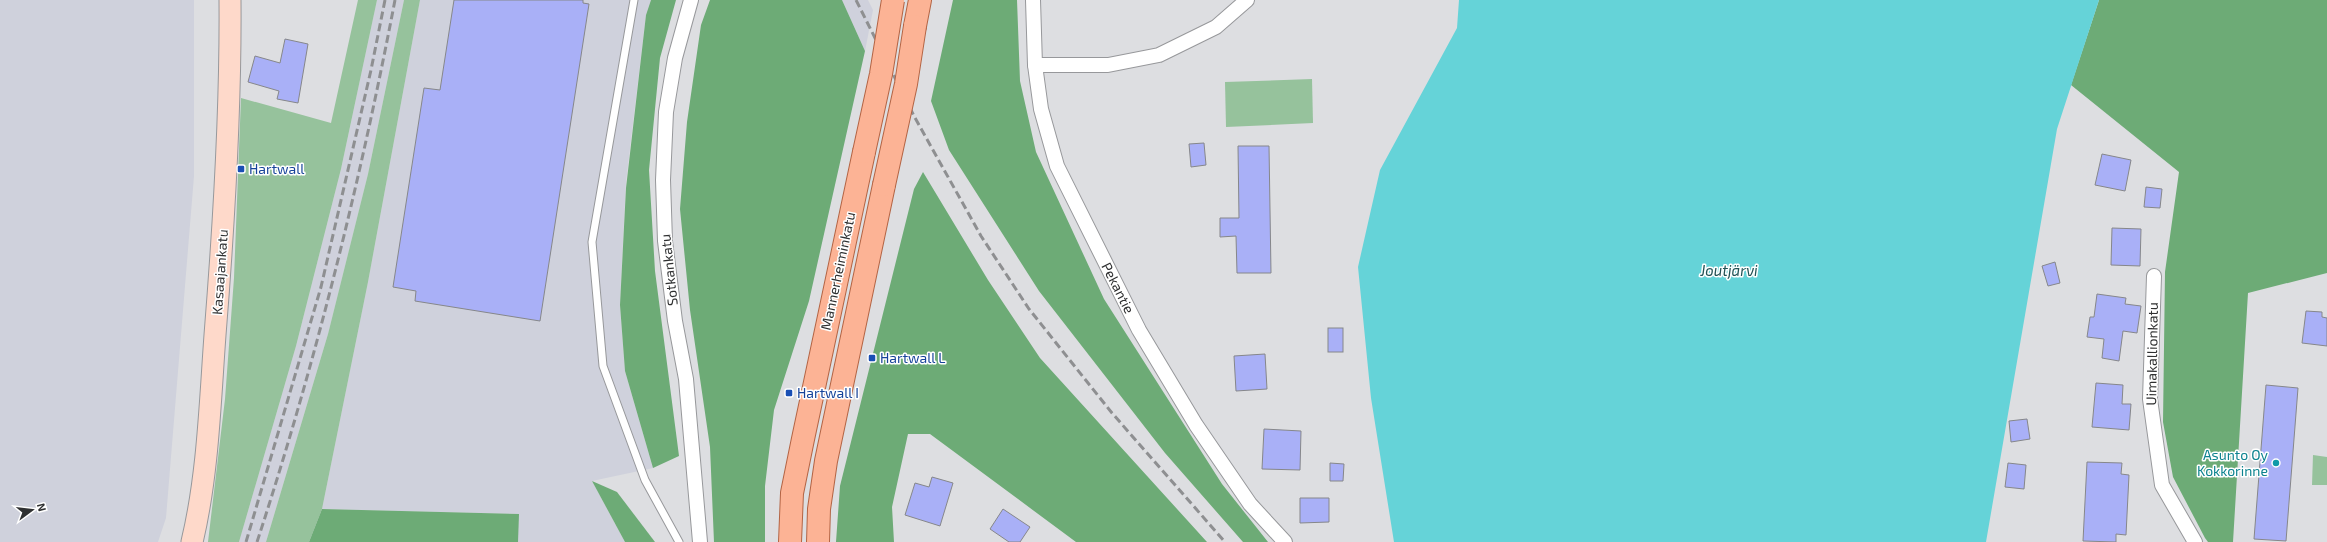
<svg xmlns="http://www.w3.org/2000/svg" width="2327" height="542" font-family="'Exo 2',sans-serif">
  <style>
    .built { fill: #cfd1dc }
    .green { fill: #96c29c }
    .forest { fill: #6dab76 }
    .water { fill: #65d3d8 }
    .building { fill: #a9b0f7; stroke: #86878a }
    .lines { fill: none; stroke-linecap: round; stroke-linejoin: round }
    .lane-casing { stroke: #97989b; stroke-width: 9 }
    .street-casing { stroke: #97989b; stroke-width: 16 }
    .secondary-casing { stroke: #97989b; stroke-width: 23 }
    .primary-casing { stroke: #b36444; stroke-width: 24 }
    .lane { stroke: #fff; stroke-width: 7 }
    .street { stroke: #fff; stroke-width: 14 }
    .secondary { stroke: #fed9ca; stroke-width: 21 }
    .primary { stroke: #fcb395; stroke-width: 22 }
    .rail { stroke: #8e8f91; stroke-width: 3; stroke-dasharray: 8 4; stroke-linecap: butt }
    .primary-bridge-casing { stroke: #b36444; stroke-width: 24; stroke-linecap: butt }
    .primary-bridge { stroke: #fcb395; stroke-width: 22 }
    .transit-dot { fill: #1a4fb4; stroke: #fff; stroke-width: 1.5 }
    .culture-dot { fill: #0f9aa8; stroke: #fff; stroke-width: 1.5 }
    .labels { text-anchor: middle; stroke-width: 3; stroke-linejoin: round; paint-order: stroke }
    .transit-label { font-size: 14px; fill: #164399; stroke: #fff; text-anchor: start }
    .street-label { font-size: 14px; fill: #2f3031; stroke: #fff }
    .culture-label { font-size: 14px; fill: #0d838f; stroke: #fff; text-anchor: end }
    .water-label { font-size: 15px; font-style: italic; fill: #225255; stroke: #fff }
  </style>
  <rect width="100%" height="100%" fill="#dddee1"/>
  <g class="built">
    <polygon points="0,0 194,0 194,176 166,518 158,542 0,542"/>
    <polygon points="377,0 404,0 368,174 328,334 266,542 239,542 296,346 341,169"/>
    <polygon points="420,0 651,0 646,15 626,182 620,305 625,371 653,468 592,481 625,542 518,542 518,514 322,509 368,282"/>
    <polygon points="842,0 868,0 873,10 865,51"/>
  </g>
  <g class="green">
    <polygon points="358,0 377,0 341,169 296,346 239,542 208,542 225,399 234,278 241,98 331,123"/>
    <polygon points="404,0 420,0 368,282 322,509 309,542 266,542 328,334 368,174"/>
    <polygon points="1312,79 1313,123 1226,127 1225,82"/>
    <polygon points="2313,455 2327,457 2327,485 2312,485"/>
  </g>
  <g class="forest">
    <polygon points="651,0 676,0 660,58 649,170 655,271 679,456 653,468 625,371 620,305 626,188 646,15"/>
    <polygon points="710,0 842,0 865,51 809,301 774,410 765,486 765,542 714,542 710,447 690,310 680,209 687,122 701,25"/>
    <polygon points="953,0 1017,0 1020,81 1036,152 1104,299 1222,484 1268,542 1243,542 1165,453 1039,291 949,150 931,101"/>
    <polygon points="2099,0 2327,0 2327,273 2248,293 2233,542 2208,542 2205,538 2173,477 2163,422 2165,272 2179,172 2071,85"/>
    <polygon points="923,172 988,280 1040,358 1207,542 1076,542 930,434 908,434 892,507 894,542 836,542 840,486 914,189"/>
    <polygon points="592,481 617,492 655,542 625,542"/>
    <polygon points="322,509 519,514 518,542 309,542"/>
  </g>
  <polygon class="water" points="1459,0 2099,0 2057,129 1986,542 1394,542 1371,398 1358,267 1380,170 1457,28"/>
  <g class="building">
    <polygon points="454,0 583,0 583,3 589,4 540,321 415,301 416,291 393,287 424,88 440,90"/>
    <polygon points="285,39 308,44 298,103 277,99 279,91 248,82 255,56 280,63"/>
    <polygon points="1204,143 1206,165 1191,167 1189,144"/>
    <polygon points="1238,146 1269,146 1271,273 1237,273 1236,236 1220,237 1220,218 1239,218"/>
    <polygon points="2102,154 2131,160 2125,191 2095,185"/>
    <polygon points="2146,187 2162,189 2160,208 2144,207"/>
    <polygon points="2112,228 2141,229 2140,266 2111,265"/>
    <polygon points="2055,262 2060,283 2048,286 2042,266"/>
    <polygon points="2097,294 2126,298 2125,304 2141,306 2137,333 2123,331 2119,361 2102,358 2104,339 2087,337 2090,317 2094,317"/>
    <polygon points="2306,311 2322,312 2322,317 2327,318 2327,346 2302,343"/>
    <rect x="1328" y="328" width="15" height="24"/>
    <polygon points="1265,354 1267,389 1236,391 1234,356"/>
    <polygon points="2096,383 2123,385 2122,404 2131,404 2129,430 2092,427"/>
    <polygon points="2266,385 2298,388 2286,541 2254,539"/>
    <polygon points="2027,419 2030,439 2011,442 2009,421"/>
    <polygon points="1264,429 1301,431 1300,470 1262,469"/>
    <polygon points="2087,462 2122,463 2121,474 2129,475 2126,535 2116,534 2116,542 2083,541"/>
    <polygon points="1330,463 1344,464 1343,481 1330,481"/>
    <polygon points="2008,463 2026,465 2024,489 2005,487"/>
    <polygon points="932,477 953,483 940,526 905,515 915,483 929,487"/>
    <polygon points="1300,498 1329,498 1329,522 1300,523"/>
    <polygon points="1003,509 1030,527 1020,542 1009,542 990,529"/>
  </g>
  <g class="lines">
    <defs>
      <polyline id="lane" points="634,0 592,242 603,366 645,480 679,542"/>
      <g id="street">
        <polyline points="691,0 675,58 666,112 663,180 665,241 675,321 686,379 700,542"/>
        <polyline points="1033,0 1035,65 1041,109 1057,166 1139,330 1196,425 1250,504 1285,542"/>
        <polyline points="1035,65 1108,65 1159,55 1216,27 1247,0"/>
        <polyline points="2154,276 2150,399 2162,485 2195,542"/>
      </g>
      <path id="secondary" d="M192 542C208 475 210 403 215 335 224 223 231 112 230 0"/>
      <g id="primary">
        <polyline points="915,26 920,0"/>
        <polyline points="790,542 792,493 803,439 864,152"/>
        <polyline points="818,542 819,509 826,461 884,185"/>
      </g>
    </defs>
    <use href="#lane" class="lane-casing"/>
    <use href="#street" class="street-casing"/>
    <use href="#secondary" class="secondary-casing"/>
    <use href="#primary" class="primary-casing"/>
    <use href="#lane" class="lane"/>
    <use href="#street" class="street"/>
    <use href="#secondary" class="secondary"/>
    <use href="#primary" class="primary"/>
    <g class="rail">
      <polyline points="856,0 914,116 981,236 1029,309 1112,413 1225,542"/>
      <polyline points="246,542 321,287 371,70 385,0"/>
      <path d="M257 542C315 365 360 183 395 0"/>
    </g>
    <defs>
      <g id="primary-bridge">
        <polyline points="864,152 881,74 893,0"/>
        <polyline points="884,185 906,84 915,26"/>
      </g>
    </defs>
    <use href="#primary-bridge" class="primary-bridge-casing"/>
    <use href="#primary-bridge" class="primary-bridge"/>
  </g>
  <g class="transit-dot">
    <rect x="237" y="165" width="8" height="8" rx="2"/>
    <rect x="868" y="354" width="8" height="8" rx="2"/>
    <rect x="785" y="389" width="8" height="8" rx="2"/>
  </g>
  <circle class="culture-dot" cx="2276" cy="463" r="4"/>
  <g class="labels">
    <g class="transit-label">
      <text x="249" y="174">Hartwall</text>
      <text x="880" y="363">Hartwall L</text>
      <text x="797" y="398">Hartwall I</text>
    </g>
    <g class="street-label">
      <text transform="translate(669 270) rotate(-96)" y="5">Sotkankatu</text>
      <text transform="translate(838 271) rotate(-78)" y="5">Mannerheiminkatu</text>
      <text transform="translate(220 272) rotate(-86)" y="5">Kasaajankatu</text>
      <text transform="translate(1118 288) rotate(63)" y="5">Pekantie</text>
      <text transform="translate(2152 354) rotate(-89)" y="5">Uimakallionkatu</text>
    </g>
    <g class="culture-label">
      <text x="2268" y="460">Asunto Oy<tspan x="2268" dy="16">Kokkorinne</tspan></text>
    </g>
    <g class="water-label">
      <text x="1729" y="276">Joutjärvi</text>
    </g>
  </g>
  <g transform="translate(32 510) rotate(75)" stroke="#ffffff" stroke-width="3" paint-order="stroke">
  <path d="M0-3L7 15L0 10L-7 15Z" fill="#2f3031"/>
  <text y="-6" font-size="11" font-weight="bold" text-anchor="middle" fill="#2f3031">N</text>
  </g>
</svg>
